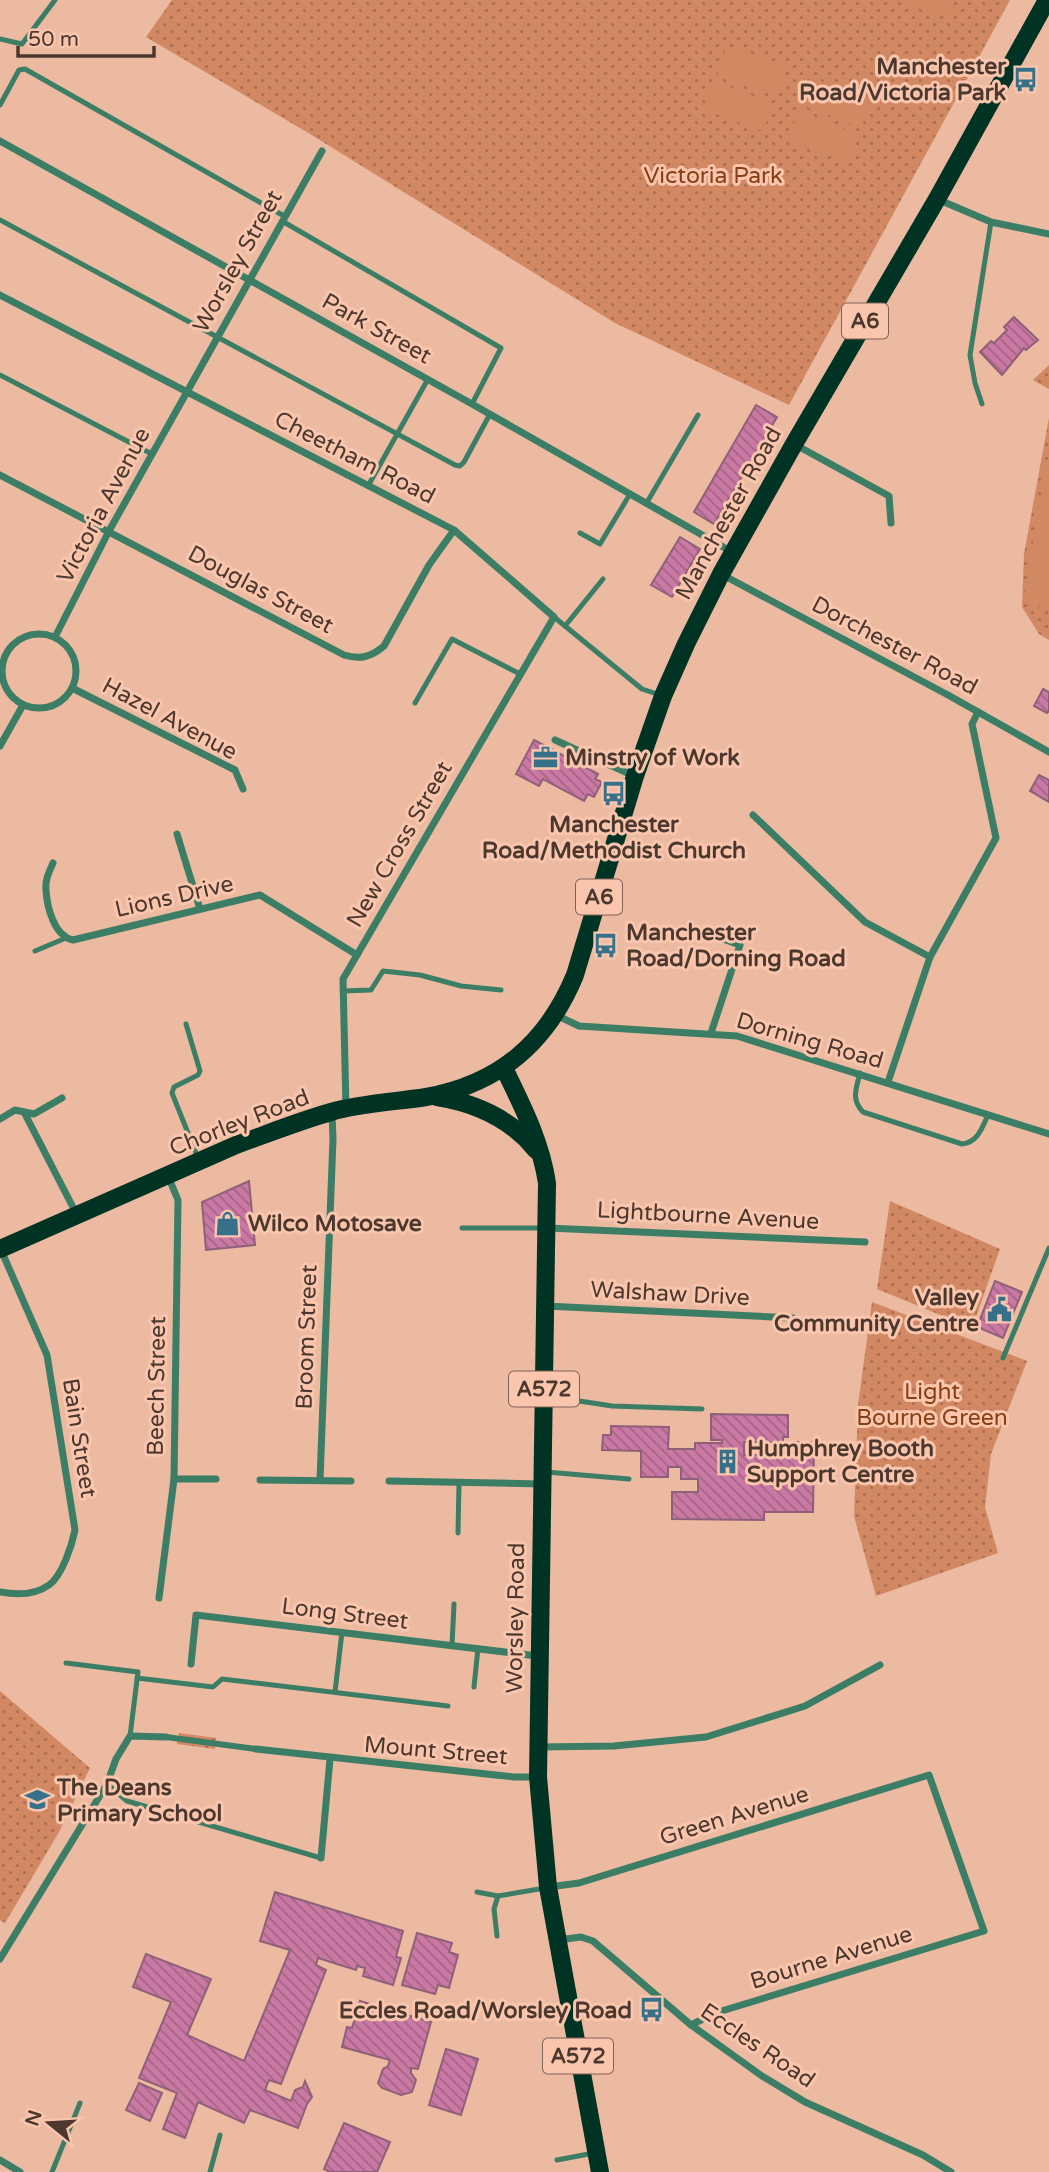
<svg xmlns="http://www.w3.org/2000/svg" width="1049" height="2172" font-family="'Varela Round',sans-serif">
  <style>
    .park { fill: url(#park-dots) }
    .pitch { fill: #d18863 }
    .building { fill: url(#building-back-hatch); stroke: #8f6179; stroke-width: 2 }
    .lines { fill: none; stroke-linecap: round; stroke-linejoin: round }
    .service { stroke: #3c7d65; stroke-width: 5 }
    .pedestrian { stroke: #3c7d65; stroke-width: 6 }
    .minor { stroke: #3c7d65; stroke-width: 7 }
    .primary { stroke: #003324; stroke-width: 18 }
    .labels { text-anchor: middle; stroke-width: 6; stroke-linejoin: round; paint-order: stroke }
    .shield { fill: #f9c6ad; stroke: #806354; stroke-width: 2 }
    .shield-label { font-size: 21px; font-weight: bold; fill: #4c382e }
    .poi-label { font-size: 23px; font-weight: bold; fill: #4c382e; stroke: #f9c6ad; text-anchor: start }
    .park-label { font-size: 23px; fill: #883f13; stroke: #f9c6ad }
    .street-label { font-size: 23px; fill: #4c382e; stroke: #f9c6ad }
  </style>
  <defs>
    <pattern id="park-dots" width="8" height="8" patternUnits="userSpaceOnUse" patternTransform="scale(1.75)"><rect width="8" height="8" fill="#d18863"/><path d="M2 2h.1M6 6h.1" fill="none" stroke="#ac7052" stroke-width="1.8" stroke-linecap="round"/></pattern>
    <pattern id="building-back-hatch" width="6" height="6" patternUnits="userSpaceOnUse" patternTransform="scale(1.75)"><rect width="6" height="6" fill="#c979a4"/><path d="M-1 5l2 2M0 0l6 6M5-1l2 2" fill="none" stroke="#a56486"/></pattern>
  </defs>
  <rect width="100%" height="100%" fill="#ecb9a1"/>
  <g class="park">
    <polygon points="172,0 1010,0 789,405 615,323 310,134 146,37"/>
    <polygon points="1049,365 1049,389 1033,380"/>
    <polygon points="1049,418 1049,640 1039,634 1022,607 1024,554"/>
    <polygon points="890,1201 1000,1249 972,1328 877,1289"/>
    <polygon points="872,1302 1027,1361 991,1454 985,1507 998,1553 876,1596 854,1516 858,1405"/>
    <polygon points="0,1691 90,1768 59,1832 5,1923 0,1920"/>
    <polygon points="179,1733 216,1738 215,1749 177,1744"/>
  </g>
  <g class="pitch">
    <polygon points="893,0 954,0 949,18"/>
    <polygon points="727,46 787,68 777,96 717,74"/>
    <polygon points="811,77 871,99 861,127 801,105"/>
    <polygon points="714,81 774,104 763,131 703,109"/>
    <polygon points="798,112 858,134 848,162 788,140"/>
    <polygon points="1046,465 1049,466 1049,608 1023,603"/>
  </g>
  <g class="building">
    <polygon points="1014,317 1038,340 1026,350 1024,348 1002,375 980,352 991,341 994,343 1007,330 1004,327"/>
    <polygon points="756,405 777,417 714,524 694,512"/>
    <polygon points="680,537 700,549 672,597 651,585"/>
    <polygon points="1043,689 1049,692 1049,711 1047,713 1034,706"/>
    <polygon points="534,740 598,774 595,779 602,782 594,797 588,794 584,801 543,779 539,786 516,774"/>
    <polygon points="1039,775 1049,780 1049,802 1030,791"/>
    <polygon points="249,1181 255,1245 206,1250 202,1202"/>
    <polygon points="995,1281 1022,1292 1003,1338 977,1327"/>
    <polygon points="711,1414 788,1415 788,1437 783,1437 783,1442 744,1442 744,1455 770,1455 771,1446 793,1446 793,1442 814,1442 813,1512 764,1512 764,1520 672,1519 672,1492 698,1492 698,1479 681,1479 681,1467 668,1467 668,1477 641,1477 641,1451 602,1450 603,1435 611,1435 611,1426 669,1427 668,1449 695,1449 695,1443 722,1443 722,1440 711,1440"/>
    <polygon points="275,1892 403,1931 396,1957 401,1958 393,1985 363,1976 365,1968 357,1966 356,1970 318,1958 316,1965 326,1970 281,2084 269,2080 265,2090 291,2101 295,2090 303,2087 305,2081 312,2097 307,2104 298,2128 250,2110 244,2123 198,2102 185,2138 163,2129 177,2093 139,2078 171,2002 133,1987 146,1954 211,1979 187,2035 244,2061 290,1950 260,1941"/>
    <polygon points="417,1933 452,1943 449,1952 458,1955 449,1988 438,1985 435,1994 402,1985"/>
    <polygon points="360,2001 431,2022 418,2069 411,2068 411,2073 416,2080 412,2092 401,2095 382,2088 378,2083 383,2069 388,2066 390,2060 342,2047 347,2027 352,2028"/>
    <polygon points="446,2049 478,2059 461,2115 429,2105"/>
    <polygon points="139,2083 162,2093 150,2121 126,2110"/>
    <polygon points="344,2123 390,2142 377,2172 330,2172 324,2169"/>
  </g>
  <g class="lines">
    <g class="service">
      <polyline points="0,39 22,44 55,0"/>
      <polyline points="0,105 19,70 25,69 284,216"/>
      <polyline points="0,220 455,465 460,466 464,462 490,414"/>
      <polyline points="282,221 501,348 472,404"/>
      <polyline points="0,375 152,454"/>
      <polyline points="982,404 975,383 970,355 991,222"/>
      <polyline points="368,486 428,379"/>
      <polyline points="646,504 698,415"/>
      <polyline points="580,533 600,544 630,494"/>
      <polyline points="554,617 642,689 660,695"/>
      <polyline points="565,626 603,579"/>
      <polyline points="415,703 452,639 520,674"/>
      <polyline points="35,951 66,938"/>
      <polyline points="343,991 371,990 383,971 420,975 461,986 501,990"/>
      <polyline points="186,1024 200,1071 198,1075 174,1087 172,1093 198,1158"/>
      <path d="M860 1073C856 1089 851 1100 863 1112L962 1144C978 1142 982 1128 988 1115"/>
      <polyline points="462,1228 542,1228"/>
      <polyline points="1003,1358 1049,1248"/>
      <polyline points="547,1396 612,1406 702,1409"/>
      <polyline points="546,1472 629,1479"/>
      <polyline points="458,1533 459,1483"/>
      <polyline points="452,1645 454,1604"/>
      <polyline points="66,1663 138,1672 130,1736"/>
      <polyline points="137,1678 213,1687 222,1679 448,1706"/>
      <polyline points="474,1687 478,1648"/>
      <polyline points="335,1692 342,1632"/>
      <polyline points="107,1784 127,1801 321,1858"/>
      <polyline points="477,1892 498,1896 545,1888"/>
      <polyline points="497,1936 494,1909 498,1896"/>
      <polyline points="557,2160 594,2153"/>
      <polyline points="52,2172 80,2103"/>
      <polyline points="210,2172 220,2135"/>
    </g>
    <polyline class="pedestrian" points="166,1737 256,1749"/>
    <g class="minor">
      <polyline points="0,141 472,404 732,552"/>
      <polyline points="937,199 991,222 1049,234"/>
      <polyline points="0,295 454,530 554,617 343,979 346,1109"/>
      <polyline points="794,444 889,496 891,523"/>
      <path d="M0 475 344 655C360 660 371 657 384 646L429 565 454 530"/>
      <polyline points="721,574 948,695 1049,752"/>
      <circle cx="39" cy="671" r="37"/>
      <polyline points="55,637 109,531 322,151"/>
      <polyline points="72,688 235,770 243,789"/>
      <polyline points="555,740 634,776"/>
      <polyline points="0,746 23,705"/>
      <polyline points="753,815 865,922 930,957"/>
      <polyline points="177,834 200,909"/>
      <path d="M53 863C49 872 45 880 46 890 47 907 54 936 73 940L260 895 357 955"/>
      <polyline points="697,930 740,945 711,1033"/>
      <polyline points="556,1015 579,1026 737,1036 1049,1134"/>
      <polyline points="888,1082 930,957 996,838 972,724 978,712"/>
      <polyline points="25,1114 77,1215"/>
      <polyline points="0,1119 15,1110 34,1114 62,1098"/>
      <polyline points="548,1228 865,1242"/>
      <polyline points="546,1306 793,1318"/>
      <polyline points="174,1479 216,1479"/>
      <polyline points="260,1480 351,1481"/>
      <polyline points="320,1480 333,1139 332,1114"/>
      <polyline points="389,1481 542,1484"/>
      <path d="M0 1592C16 1595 35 1595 49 1585 62 1576 72 1545 75 1530L47 1355 1 1250"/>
      <polyline points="159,1598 174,1479 178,1200 168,1176"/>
      <polyline points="191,1664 196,1615 538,1656"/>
      <polyline points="539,1747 614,1746 706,1737 805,1706 880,1665"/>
      <polyline points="256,1749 514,1777 537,1777"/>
      <polyline points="321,1858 330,1759"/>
      <polyline points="549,1887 579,1883 929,1775 984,1931 715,2013 691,2025"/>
      <polyline points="558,1940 581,1937 593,1941 691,2025 762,2076 805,2102 923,2155 951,2172"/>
      <polyline points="0,1959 107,1784 116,1759 130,1736 166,1737"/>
      <polyline points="0,2160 20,2172"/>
    </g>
    <g class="primary">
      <path d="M504 1068C522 1105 541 1142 547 1183L538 1777 548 1887 600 2172"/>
      <path d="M437 1097C475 1103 511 1119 536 1150"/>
      <path d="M0 1249 236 1145C267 1134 299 1121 331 1112 362 1103 395 1102 426 1097 499 1084 547 1043 575 975L635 776 663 696 686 644 721 574 794 444 937 199 1047 0"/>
    </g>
  </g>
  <defs>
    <symbol id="bus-bare" viewBox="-9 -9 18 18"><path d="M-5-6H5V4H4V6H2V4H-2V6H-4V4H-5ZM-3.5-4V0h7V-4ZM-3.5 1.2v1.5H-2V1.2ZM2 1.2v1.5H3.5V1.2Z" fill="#367189" stroke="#f9c6ad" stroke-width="2.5" paint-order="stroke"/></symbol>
    <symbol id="office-bare" viewBox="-9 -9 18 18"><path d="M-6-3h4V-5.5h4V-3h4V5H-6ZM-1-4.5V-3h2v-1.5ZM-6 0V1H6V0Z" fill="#367189" stroke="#f9c6ad" stroke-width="2.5" paint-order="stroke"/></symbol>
    <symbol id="shop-bare" viewBox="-9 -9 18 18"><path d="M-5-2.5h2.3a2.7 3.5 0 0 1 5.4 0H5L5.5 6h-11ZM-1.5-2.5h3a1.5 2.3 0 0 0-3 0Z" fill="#367189" stroke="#f9c6ad" stroke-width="2.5" paint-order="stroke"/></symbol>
    <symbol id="civic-bare" viewBox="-9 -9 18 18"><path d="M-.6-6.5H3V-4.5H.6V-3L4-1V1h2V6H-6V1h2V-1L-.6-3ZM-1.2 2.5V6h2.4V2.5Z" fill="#367189" stroke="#f9c6ad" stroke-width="2.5" paint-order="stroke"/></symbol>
    <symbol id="building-bare" viewBox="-9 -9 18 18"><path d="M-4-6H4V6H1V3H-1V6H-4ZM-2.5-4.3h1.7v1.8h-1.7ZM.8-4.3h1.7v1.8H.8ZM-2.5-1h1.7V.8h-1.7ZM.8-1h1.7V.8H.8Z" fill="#367189" stroke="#f9c6ad" stroke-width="2.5" paint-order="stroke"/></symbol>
    <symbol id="school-bare" viewBox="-9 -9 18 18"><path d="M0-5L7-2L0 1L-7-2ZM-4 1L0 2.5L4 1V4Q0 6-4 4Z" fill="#367189" stroke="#f9c6ad" stroke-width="2.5" paint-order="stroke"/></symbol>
  </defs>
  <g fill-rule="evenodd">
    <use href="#bus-bare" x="1008" y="62" width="35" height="35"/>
    <use href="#office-bare" x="528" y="740" width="35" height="35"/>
    <use href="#bus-bare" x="596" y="776" width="35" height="35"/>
    <use href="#bus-bare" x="588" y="928" width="35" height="35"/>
    <use href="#shop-bare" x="210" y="1206" width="35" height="35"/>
    <use href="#civic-bare" x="982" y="1292" width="35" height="35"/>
    <use href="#building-bare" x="710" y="1444" width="35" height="35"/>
    <use href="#school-bare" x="20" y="1782" width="35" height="35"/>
    <use href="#bus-bare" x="634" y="1992" width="35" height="35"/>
  </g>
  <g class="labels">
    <g class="shield">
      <rect x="842" y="303.5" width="46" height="35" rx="5"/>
      <rect x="576" y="879.5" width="46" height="35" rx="5"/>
      <rect x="509" y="1371.5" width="70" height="35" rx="5"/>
      <rect x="543" y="2038.5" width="70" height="35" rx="5"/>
    </g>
    <g class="shield-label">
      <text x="865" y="328">A6</text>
      <text x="599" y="904">A6</text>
      <text x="544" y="1396">A572</text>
      <text x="578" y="2063">A572</text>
    </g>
    <g class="poi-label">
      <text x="1006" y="74" text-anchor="end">Manchester<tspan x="1006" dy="26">Road/Victoria Park</tspan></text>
      <text x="565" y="765">Minstry of Work</text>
      <text x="614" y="832" text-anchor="middle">Manchester<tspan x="614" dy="26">Road/Methodist Church</tspan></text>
      <text x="626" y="940">Manchester<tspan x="626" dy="26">Road/Dorning Road</tspan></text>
      <text x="248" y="1231">Wilco Motosave</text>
      <text x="979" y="1305" text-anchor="end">Valley<tspan x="979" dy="26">Community Centre</tspan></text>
      <text x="747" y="1456">Humphrey Booth<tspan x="747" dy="26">Support Centre</tspan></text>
      <text x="57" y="1795">The Deans<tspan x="57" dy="26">Primary School</tspan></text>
      <text x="632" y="2018" text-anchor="end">Eccles Road/Worsley Road</text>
    </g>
    <g class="park-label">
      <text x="713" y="183">Victoria Park</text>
      <text x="932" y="1399">Light<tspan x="932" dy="26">Bourne Green</tspan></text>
    </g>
    <g class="street-label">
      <text transform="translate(237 261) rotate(-61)" y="8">Worsley Street</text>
      <text transform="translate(377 328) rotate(29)" y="8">Park Street</text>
      <text transform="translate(355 457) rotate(27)" y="8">Cheetham Road</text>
      <text transform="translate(103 505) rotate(-62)" y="8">Victoria Avenue</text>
      <text transform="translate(728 513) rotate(-61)" y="8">Manchester Road</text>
      <text transform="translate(261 589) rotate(28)" y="8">Douglas Street</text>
      <text transform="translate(895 645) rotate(28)" y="8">Dorchester Road</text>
      <text transform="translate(170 718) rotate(28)" y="8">Hazel Avenue</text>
      <text transform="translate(399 844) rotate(-60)" y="8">New Cross Street</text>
      <text transform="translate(174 896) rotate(-13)" y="8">Lions Drive</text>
      <text transform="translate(810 1040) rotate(16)" y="8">Dorning Road</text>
      <text transform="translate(239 1122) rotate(-21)" y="8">Chorley Road</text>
      <text transform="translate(708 1215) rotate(3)" y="8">Lightbourne Avenue</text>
      <text transform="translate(670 1293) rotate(3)" y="8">Walshaw Drive</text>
      <text transform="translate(306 1337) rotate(-88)" y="8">Broom Street</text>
      <text transform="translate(156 1386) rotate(-89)" y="8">Beech Street</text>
      <text transform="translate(80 1438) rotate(81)" y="8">Bain Street</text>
      <text transform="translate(345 1613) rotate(7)" y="8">Long Street</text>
      <text transform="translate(515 1618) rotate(-89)" y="8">Worsley Road</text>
      <text transform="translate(436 1750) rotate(5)" y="8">Mount Street</text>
      <text transform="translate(734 1815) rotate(-17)" y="8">Green Avenue</text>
      <text transform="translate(831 1957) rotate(-17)" y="8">Bourne Avenue</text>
      <text transform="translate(758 2045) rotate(34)" y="8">Eccles Road</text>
    </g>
  </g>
  <g transform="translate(49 2123) rotate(288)" stroke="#f9c6ad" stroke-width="5" paint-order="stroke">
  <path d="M0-5L12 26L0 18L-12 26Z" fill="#4c382e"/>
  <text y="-10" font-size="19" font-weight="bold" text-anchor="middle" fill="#4c382e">N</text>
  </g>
  <path d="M18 46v10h136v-10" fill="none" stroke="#4c382e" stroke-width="3.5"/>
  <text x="28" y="46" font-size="21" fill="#4c382e" stroke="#f9c6ad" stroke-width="5" paint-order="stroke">50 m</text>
</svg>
